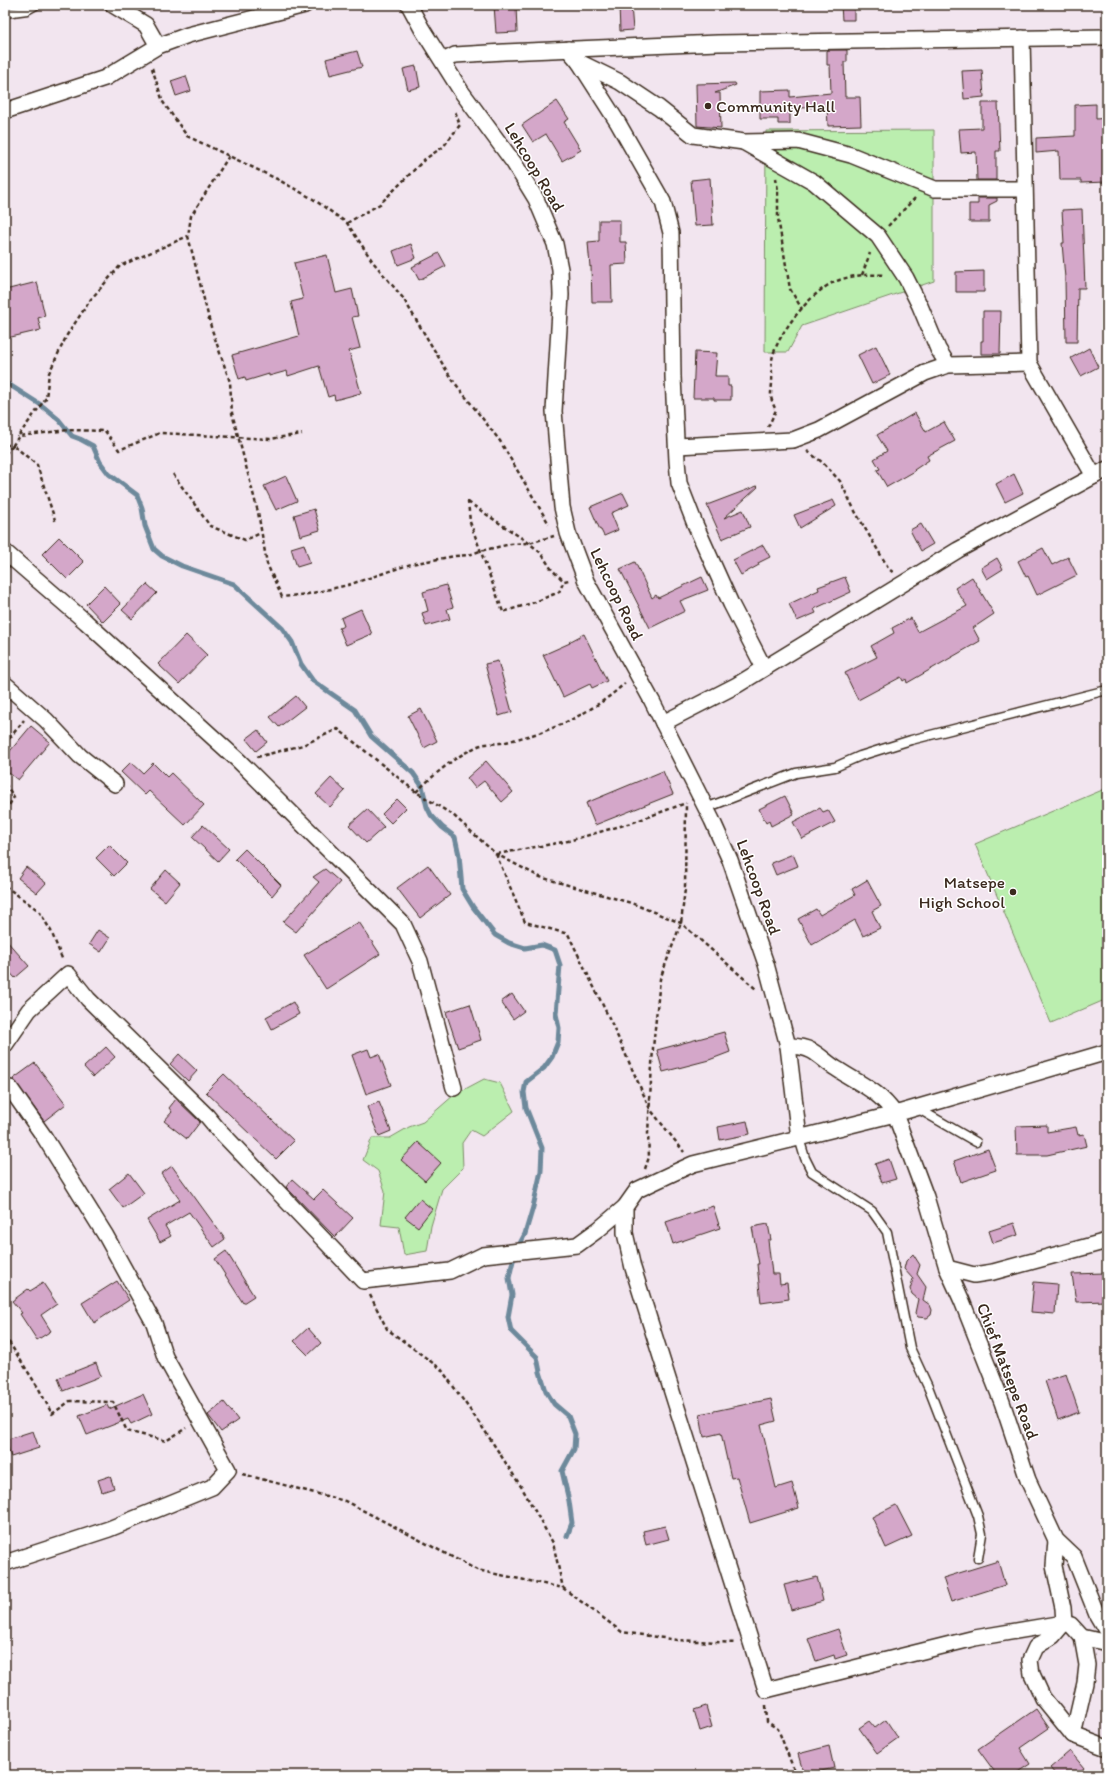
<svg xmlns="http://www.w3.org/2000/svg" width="1112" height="1780" font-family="Itim,sans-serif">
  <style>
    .green { fill: #bbeeaf; stroke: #7b8c66 }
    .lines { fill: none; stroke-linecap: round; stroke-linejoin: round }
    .stream { stroke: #6d899b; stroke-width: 5 }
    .building { fill: #d4a7c9; stroke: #3b2a1e }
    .lane-casing { stroke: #3b2a1e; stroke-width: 11 }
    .street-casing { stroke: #3b2a1e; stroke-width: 18 }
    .path { stroke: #3b2a1e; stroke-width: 2.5; stroke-dasharray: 4 3; stroke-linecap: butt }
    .lane { stroke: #fff; stroke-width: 8 }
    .street { stroke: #fff; stroke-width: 15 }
    .poi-dot { fill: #3b2a1e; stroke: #fff; stroke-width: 1.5 }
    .labels { text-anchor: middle; stroke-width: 3; stroke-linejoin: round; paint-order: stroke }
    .poi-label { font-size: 17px; fill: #3b2a1e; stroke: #fff; text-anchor: start }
    .street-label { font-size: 17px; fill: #3b2a1e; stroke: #fff }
  </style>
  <rect width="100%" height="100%" fill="#f2e5ef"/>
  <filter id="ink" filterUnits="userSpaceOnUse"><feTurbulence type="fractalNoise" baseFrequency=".025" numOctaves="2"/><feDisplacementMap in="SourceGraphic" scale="8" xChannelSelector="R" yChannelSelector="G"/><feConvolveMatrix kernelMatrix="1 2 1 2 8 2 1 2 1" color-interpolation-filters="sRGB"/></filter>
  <g filter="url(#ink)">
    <g class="green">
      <polygon points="934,130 934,281 802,326 788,352 765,352 766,131"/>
      <polygon points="1107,788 1107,999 1051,1023 975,844"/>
      <polygon points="484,1079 500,1083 514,1111 482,1136 471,1130 462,1143 463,1168 442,1189 431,1226 427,1251 404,1255 399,1227 381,1225 385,1191 378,1171 363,1160 372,1138 390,1138 409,1127 423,1122 454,1095"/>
    </g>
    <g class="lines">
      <polyline class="stream" points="5,382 41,405 59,420 72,436 80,439 93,446 100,462 109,474 137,495 142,508 145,526 154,549 162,556 182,566 234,584 282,628 292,642 301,664 313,681 355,710 371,736 413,773 422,786 427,807 431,815 442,827 455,837 459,855 462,889 473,907 495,935 509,943 525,948 542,945 555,950 560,965 556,1014 559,1028 558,1042 552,1057 544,1068 526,1082 524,1092 526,1108 542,1148 541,1171 533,1207 525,1234 515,1253 511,1269 509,1278 512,1295 508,1317 511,1331 537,1357 540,1372 546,1391 554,1404 568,1416 575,1434 574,1449 562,1471 569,1501 572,1523 567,1536"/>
    </g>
    <g class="building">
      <polygon points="494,5 516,5 517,32 496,33"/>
      <polygon points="619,5 631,5 633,30 620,31"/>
      <polygon points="841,5 854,5 854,20 842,20"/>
      <polygon points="827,50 847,50 847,62 844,62 845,97 860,97 861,125 828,126 827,106 790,109 790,124 778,124 778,119 760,119 760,91 790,90 790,97 831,93 830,65 827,65"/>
      <polygon points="357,51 362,67 330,75 326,59"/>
      <polygon points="416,66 420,87 408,90 403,69"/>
      <polygon points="982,70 984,97 964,99 962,71"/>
      <polygon points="186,76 191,91 176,96 171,81"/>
      <polygon points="735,83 736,85 715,93 720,93 721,128 697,126 696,84"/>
      <polygon points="557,101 569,119 564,122 581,150 562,161 546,134 533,142 522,125"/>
      <polygon points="982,103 998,103 1000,151 996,151 996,180 977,180 976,152 961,153 959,129 982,128"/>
      <polygon points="1096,104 1096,119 1107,118 1107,150 1105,150 1106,182 1081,183 1081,180 1060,180 1059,151 1036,153 1036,138 1075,136 1075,105"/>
      <polygon points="710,178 713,225 695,226 691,180"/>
      <polygon points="978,198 997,198 997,201 989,205 989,222 969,222 969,204 978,204"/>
      <polygon points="1082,209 1085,288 1078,288 1077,342 1066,342 1065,278 1062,243 1064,243 1062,210"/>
      <polygon points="599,220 620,220 620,242 626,242 627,264 611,265 612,302 592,302 591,266 590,267 588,242 599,241"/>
      <polygon points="411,244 416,258 398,265 393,251"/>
      <polygon points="439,253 446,266 419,280 412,267"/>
      <polygon points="327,255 336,293 352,289 358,316 352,317 360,348 349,351 361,393 335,400 334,395 328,397 319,366 288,376 287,371 269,376 269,374 246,381 245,377 239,379 232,355 299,336 291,302 303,299 294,263"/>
      <polygon points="984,271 984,292 956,292 956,272"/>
      <polygon points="37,282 45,316 38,318 41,330 7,338 5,328 5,290"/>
      <polygon points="983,311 1001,311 1000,354 981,354 981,341 983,341"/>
      <polygon points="876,346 890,375 872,384 858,355"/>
      <polygon points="1089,348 1098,367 1081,376 1071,358"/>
      <polygon points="695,352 717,353 715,376 728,376 728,386 731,386 731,400 714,400 714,398 693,398"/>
      <polygon points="915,413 926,432 944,422 955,441 927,456 929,460 914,470 915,471 887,487 877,470 880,469 874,459 887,451 877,435"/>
      <polygon points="1014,474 1023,493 1005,502 996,484"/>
      <polygon points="286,476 297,501 276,510 264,486"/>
      <polygon points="757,486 758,487 724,518 743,510 750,527 722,539 707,505"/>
      <polygon points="623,493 629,505 611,513 618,530 604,536 601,530 600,530 590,507"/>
      <polygon points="833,500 836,506 800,528 794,515"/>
      <polygon points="314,509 320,530 300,536 294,515"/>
      <polygon points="921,524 933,544 921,551 910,530"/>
      <polygon points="59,537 84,562 67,579 42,554"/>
      <polygon points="304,544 310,563 297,567 291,548"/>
      <polygon points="763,545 770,557 758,563 759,565 741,575 733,560"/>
      <polygon points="1043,548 1052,565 1068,557 1077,575 1037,595 1028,576 1026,577 1018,561"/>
      <polygon points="997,558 1003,569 987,579 981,568"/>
      <polygon points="635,562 652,598 656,595 658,598 702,577 708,590 680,601 685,611 650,628 620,569"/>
      <polygon points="845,577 851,592 814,609 816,613 797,621 789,604 819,590 818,587"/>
      <polygon points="972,577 994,614 973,628 980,641 907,683 906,679 903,681 901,677 858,700 845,673 877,657 871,646 894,633 892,628 911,618 918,632 967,606 955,588"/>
      <polygon points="147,584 157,593 132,619 122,610"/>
      <polygon points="446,585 453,607 447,609 450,619 426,626 422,613 428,611 423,592"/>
      <polygon points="104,586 121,604 103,622 86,604"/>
      <polygon points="361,609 372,634 346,645 339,628 344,626 341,618"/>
      <polygon points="584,634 607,681 592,688 590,684 563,697 543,655 570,643 569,642"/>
      <polygon points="186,635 207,655 179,684 158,664"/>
      <polygon points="498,661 512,712 499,716 485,664"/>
      <polygon points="296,696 305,707 279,727 270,717"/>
      <polygon points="421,709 437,741 424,748 408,716"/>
      <polygon points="31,726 50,742 18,780 5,770 5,757"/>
      <polygon points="258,730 267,742 256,751 246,739"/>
      <polygon points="486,761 513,792 502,802 484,781 475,788 467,778"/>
      <polygon points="131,762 143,773 153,763 167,777 171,773 204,805 185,825 149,791 145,795 121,772"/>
      <polygon points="663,771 673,794 595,825 586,803"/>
      <polygon points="331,778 345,791 330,807 316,794"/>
      <polygon points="785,796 794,814 771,826 769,821 766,823 759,809"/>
      <polygon points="397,799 406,808 391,823 382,814"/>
      <polygon points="820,808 823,812 828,810 835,822 802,839 793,822"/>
      <polygon points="367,809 384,827 366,843 349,825"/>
      <polygon points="203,825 229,849 218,861 192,837"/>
      <polygon points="109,845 127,863 114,876 96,858"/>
      <polygon points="245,849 281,885 272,896 235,859"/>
      <polygon points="793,854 798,866 776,875 771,863"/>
      <polygon points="428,865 450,895 420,918 397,888"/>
      <polygon points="26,867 46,883 37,893 18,878"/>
      <polygon points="325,869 340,882 296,932 283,922 319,882 313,877"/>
      <polygon points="166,870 180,883 165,901 150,889"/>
      <polygon points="867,880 881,906 872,911 880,928 863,936 855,920 812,945 798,919 816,909 820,915 855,895 852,889"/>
      <polygon points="359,922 380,954 326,989 304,955"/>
      <polygon points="98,930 110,938 101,952 89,944"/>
      <polygon points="5,939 29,966 15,978 5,967"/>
      <polygon points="512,994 524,1011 513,1019 501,1002"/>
      <polygon points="293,1002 299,1014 272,1029 266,1017"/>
      <polygon points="470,1004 481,1040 458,1048 446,1012"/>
      <polygon points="724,1032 730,1052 709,1060 663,1072 657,1050"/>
      <polygon points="106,1047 115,1057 93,1077 84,1067"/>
      <polygon points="368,1049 371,1057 379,1054 391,1085 366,1094 352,1055"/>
      <polygon points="179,1054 197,1071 188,1081 170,1064"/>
      <polygon points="35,1063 66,1104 44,1121 13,1079"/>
      <polygon points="224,1074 294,1141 276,1159 206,1092"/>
      <polygon points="176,1099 200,1122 187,1139 164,1121 172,1112 169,1108"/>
      <polygon points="379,1102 391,1131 379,1136 367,1107"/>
      <polygon points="747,1121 750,1134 720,1140 718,1127"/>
      <polygon points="1047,1125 1047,1132 1076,1127 1078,1135 1084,1134 1087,1146 1047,1155 1017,1155 1016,1126"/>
      <polygon points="418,1142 441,1163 425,1181 401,1160"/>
      <polygon points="988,1149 996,1170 961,1182 954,1161"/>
      <polygon points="889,1159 896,1179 882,1183 875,1164"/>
      <polygon points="172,1166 225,1239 214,1247 189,1212 165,1226 171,1236 160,1242 147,1220 180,1200 161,1174"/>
      <polygon points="129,1173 144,1193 123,1208 109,1189"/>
      <polygon points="292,1179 314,1199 323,1190 353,1218 335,1237 286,1187"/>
      <polygon points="420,1199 432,1209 418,1227 405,1217"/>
      <polygon points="713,1206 720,1228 673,1244 666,1222"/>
      <polygon points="1014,1223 1018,1235 993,1243 989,1231"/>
      <polygon points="768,1224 771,1240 768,1240 772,1274 779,1274 780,1284 787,1283 789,1299 761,1303 757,1264 759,1264 752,1227"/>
      <polygon points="226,1251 254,1296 243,1303 215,1259"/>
      <polygon points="913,1254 920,1265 917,1274 926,1287 923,1300 930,1305 932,1310 931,1315 927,1318 918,1317 915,1313 918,1299 912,1294 910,1289 913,1279 904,1269 906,1261"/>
      <polygon points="1105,1273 1106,1301 1076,1302 1072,1274"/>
      <polygon points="117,1281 129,1300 94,1323 82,1303"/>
      <polygon points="1034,1282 1057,1284 1055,1314 1031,1312"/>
      <polygon points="43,1283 57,1304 41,1315 51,1331 37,1340 20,1314 22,1313 12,1301 28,1289 30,1291"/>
      <polygon points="308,1328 321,1343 308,1355 294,1341"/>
      <polygon points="96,1363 101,1376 63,1391 58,1378"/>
      <polygon points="1066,1374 1079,1412 1058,1420 1045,1381"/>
      <polygon points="143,1394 152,1414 131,1424 128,1419 87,1435 79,1416 107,1405 109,1409"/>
      <polygon points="771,1399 776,1421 761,1425 776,1488 792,1483 799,1508 750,1523 737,1477 731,1478 721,1433 704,1437 700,1414"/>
      <polygon points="224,1402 238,1420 221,1432 208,1415"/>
      <polygon points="33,1431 39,1448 11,1457 5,1440"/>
      <polygon points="110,1476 114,1488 102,1492 98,1480"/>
      <polygon points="896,1505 912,1536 886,1548 872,1517"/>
      <polygon points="665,1526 669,1539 646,1545 643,1531"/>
      <polygon points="998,1561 1005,1585 951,1602 943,1578"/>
      <polygon points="817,1577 823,1601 791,1610 784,1585"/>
      <polygon points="838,1629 847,1655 835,1659 834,1655 816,1661 808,1639"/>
      <polygon points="706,1706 712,1727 700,1731 694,1710"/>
      <polygon points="1036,1709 1049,1728 1020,1748 1030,1764 1013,1775 997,1775 978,1749"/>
      <polygon points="886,1720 898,1738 877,1753 859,1728 869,1721 875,1728"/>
      <polygon points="829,1746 834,1768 804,1775 798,1754"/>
      <polygon points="1070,1751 1084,1768 1076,1775 1056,1775 1050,1768"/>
    </g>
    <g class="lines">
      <defs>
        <g id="lane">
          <polyline points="5,13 27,10 36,5"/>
          <polyline points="706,808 796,773 835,767 860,756 911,740 1107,690"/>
          <polyline points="917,1108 976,1142"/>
          <polyline points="799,1138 805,1158 812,1172 872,1211 887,1232 910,1348 929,1389 978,1516 982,1534 978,1558"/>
        </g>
        <g id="street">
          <polyline points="113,5 146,25 158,46"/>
          <polyline points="409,5 422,29 461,91 514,163 536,199 555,244 560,269 561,295 554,411 562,507 568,533 586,581 652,701 712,820 730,860 766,964 788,1046 799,1138"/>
          <polyline points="1022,38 1029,363 1094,476"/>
          <polyline points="568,49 579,62 618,123 663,202 671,233 673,377 677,461 679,483 695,524 731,604 764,668"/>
          <polyline points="443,61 455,55 504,52 718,43 1107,37"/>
          <polyline points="579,62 620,82 659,108 693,135 744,142 798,141 851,155 935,189 1024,189"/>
          <polyline points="5,111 105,78 158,46 188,35 305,5"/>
          <polyline points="745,143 814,182 878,236 906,278 920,306 938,349 948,365"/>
          <polyline points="677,446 793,440 819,430 925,373 948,365 1029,363"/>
          <polyline points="5,552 86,622 239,761 403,924 420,961 454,1088"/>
          <polyline points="5,684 46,720 80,756 115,784"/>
          <polyline points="663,723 737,685 958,550 1107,469"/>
          <polyline points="5,1045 29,1010 68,974 88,999 207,1116 217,1128 363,1281 450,1271 483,1255 577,1245 599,1229 625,1207"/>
          <path d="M788 1046C796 1046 805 1047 812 1051 821 1056 828 1064 837 1069 861 1085 877 1089 895 1114L926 1197 947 1268 962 1301 1002 1402 1028 1480 1056 1540 1074 1557 1097 1615 1107 1632"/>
          <polyline points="5,1088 10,1088 43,1135 106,1236 154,1323 165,1357 228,1470 212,1487 168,1505 109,1529 5,1563"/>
          <polyline points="947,1268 974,1275 993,1272 1107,1241"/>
          <polyline points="1056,1540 1054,1566 1063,1608 1064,1623 975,1638 766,1690 633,1268 625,1233 625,1207 637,1190 671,1174 693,1164 895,1114 1107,1052"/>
          <polyline points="1107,1643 1082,1637 1071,1625 1064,1623 1053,1636 1036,1647 1030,1660 1032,1674 1043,1698 1073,1735 1107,1748"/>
          <polyline points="1073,1735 1085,1683 1087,1665 1082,1637"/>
        </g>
      </defs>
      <use href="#lane" class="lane-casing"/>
      <use href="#street" class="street-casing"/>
      <g class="path">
        <polyline points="152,68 163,102 187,136 277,179 313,199 347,223 373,262 403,298 451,378 500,441 549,524"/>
        <polyline points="229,156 191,216 188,236 211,327 230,382 232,413 258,512 267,564 282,597 308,594 348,585 411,564 455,556 469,555 480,551 511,544 529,543 554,536"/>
        <polyline points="776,178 778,190 778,218 790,289 802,309"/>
        <polyline points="347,223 380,204 425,159 443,147 460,125 455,111"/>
        <polyline points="888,226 915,198"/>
        <polyline points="862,275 870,253"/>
        <path d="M768 427 776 410C767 393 773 393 772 375 772 370 771 365 772 360 776 335 811 292 834 282 851 275 868 274 885 275"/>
        <polyline points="19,435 46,398 49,373 67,335 91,299 120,266 188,236"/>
        <polyline points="5,445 13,445 19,436 68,430 105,431 119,450 160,433 270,439 302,434"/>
        <polyline points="807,451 822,462 840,481 856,513 889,569 894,573"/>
        <polyline points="5,454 13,445 37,465 56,523"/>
        <polyline points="173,474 210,526 245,540 261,533"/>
        <polyline points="468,501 470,522 503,612 535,602 559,592 564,581"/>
        <polyline points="468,502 529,543 541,553 552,570 564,581 569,580"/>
        <polyline points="5,744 24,720"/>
        <polyline points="257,757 303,745 338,729 416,792 453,815 496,854 540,877 631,903 681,923 757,990"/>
        <polyline points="5,784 14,797 5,812"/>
        <path d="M416 792C435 774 453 758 476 747 483 743 493 744 500 743 508 742 516 739 524 737 559 729 600 707 625 683"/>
        <polyline points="496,854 525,922 568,934 612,1024 650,1109 684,1152"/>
        <polyline points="497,854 568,841 631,823 686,803"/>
        <polyline points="5,886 39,911 51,931 63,961"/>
        <polyline points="645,1169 649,1157 648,1133 653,1048 660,979 681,923 685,889 686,803"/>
        <polyline points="370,1295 387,1329 441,1369 485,1431 522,1488 553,1543 563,1588"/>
        <polyline points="5,1336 39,1389 52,1414 70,1401 113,1402 127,1431 166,1441 186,1428"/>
        <polyline points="242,1474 345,1501 477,1570 563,1588 622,1632 677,1640 736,1643"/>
        <polyline points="766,1705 767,1722 778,1729 796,1775"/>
      </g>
      <use href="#lane" class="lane"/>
      <use href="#street" class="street"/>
    </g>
  </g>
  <g class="poi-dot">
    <circle cx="708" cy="106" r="4"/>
    <circle cx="1013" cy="892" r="4"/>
  </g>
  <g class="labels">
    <g class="poi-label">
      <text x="716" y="112">Community Hall</text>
      <text x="1005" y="888" text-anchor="end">Matsepe<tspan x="1005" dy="20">High School</tspan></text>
    </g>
    <g class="street-label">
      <text transform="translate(535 167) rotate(59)" y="6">Lehcoop Road</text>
      <text transform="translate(617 594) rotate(64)" y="6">Lehcoop Road</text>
      <text transform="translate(759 887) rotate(70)" y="6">Lehcoop Road</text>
      <text transform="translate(1008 1371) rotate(69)" y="6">Chief Matsepe Road</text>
    </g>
  </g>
  <rect width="1112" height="1780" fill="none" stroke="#fff" stroke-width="20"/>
  <rect x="10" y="10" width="1092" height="1760" fill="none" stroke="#3b2a1e" stroke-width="1.5" filter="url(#ink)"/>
</svg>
